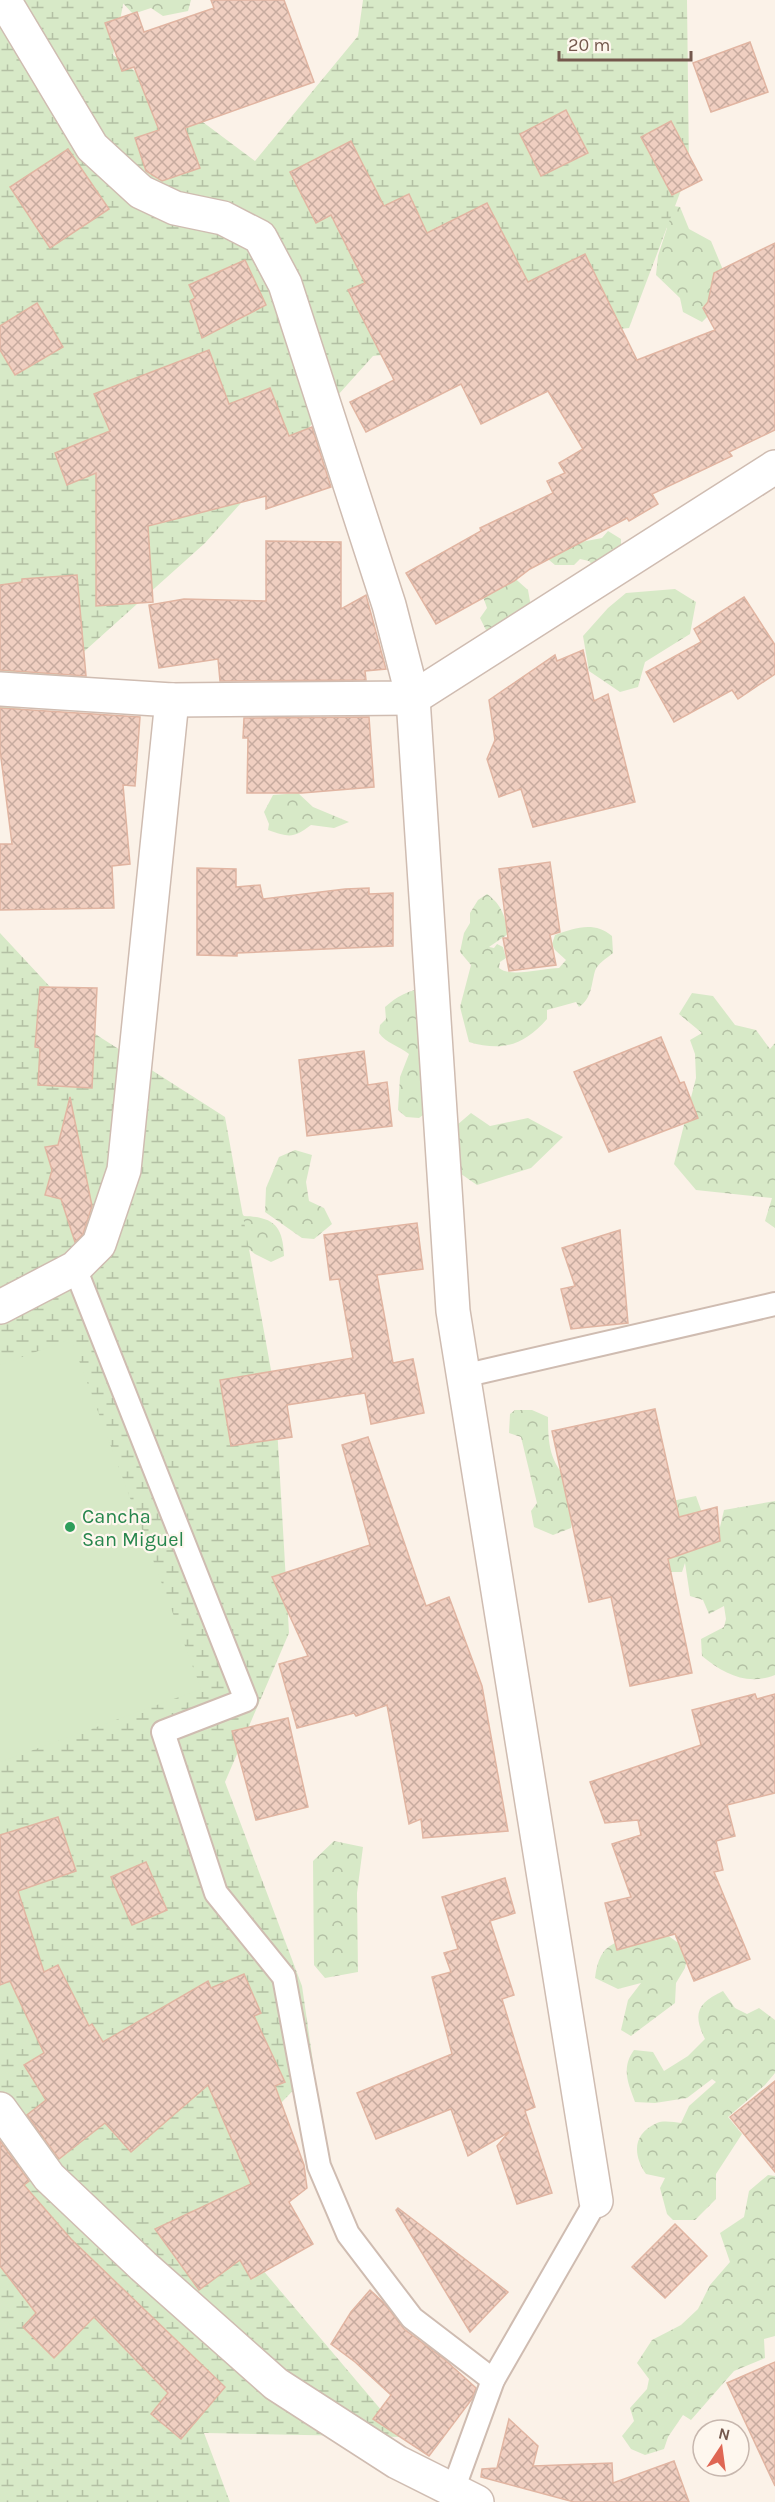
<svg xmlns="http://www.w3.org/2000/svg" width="775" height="2502" font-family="Karla,sans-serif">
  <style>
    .forest { fill: url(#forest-crowns) }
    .wetland { fill: url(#wetland-marsh) }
    .pitch { fill: #d7e9c7 }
    .building { fill: url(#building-cross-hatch); stroke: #e1b5a2; stroke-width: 1.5 }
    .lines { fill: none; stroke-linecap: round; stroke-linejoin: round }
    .lane-casing { stroke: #cfbcb1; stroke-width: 26 }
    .street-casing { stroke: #cfbcb1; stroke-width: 36 }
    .lane { stroke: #fff; stroke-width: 22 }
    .street { stroke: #fff; stroke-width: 33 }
    .leisure-dot { fill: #2e9e5b; stroke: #fef7ee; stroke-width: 2 }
    .labels { text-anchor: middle; stroke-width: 4.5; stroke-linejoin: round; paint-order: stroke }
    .leisure-label { font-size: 20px; fill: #27864d; stroke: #fef7ee; text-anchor: start }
  </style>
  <defs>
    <pattern id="forest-crowns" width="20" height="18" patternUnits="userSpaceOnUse" patternTransform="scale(1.5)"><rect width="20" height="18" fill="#d7e9c7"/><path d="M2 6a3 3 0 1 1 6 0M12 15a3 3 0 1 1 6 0" fill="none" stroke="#b3c0a4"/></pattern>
    <pattern id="wetland-marsh" width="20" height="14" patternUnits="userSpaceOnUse" patternTransform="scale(1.5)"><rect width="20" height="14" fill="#d7e9c7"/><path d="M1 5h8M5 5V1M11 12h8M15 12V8" fill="none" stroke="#b3c0a4"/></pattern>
    <pattern id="building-cross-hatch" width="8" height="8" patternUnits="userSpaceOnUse" patternTransform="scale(1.5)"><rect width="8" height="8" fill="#f0cfc1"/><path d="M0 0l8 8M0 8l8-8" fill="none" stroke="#c7ab9f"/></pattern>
  </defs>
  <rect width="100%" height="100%" fill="#fbf2e8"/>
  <g class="forest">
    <polygon points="120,0 191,0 188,11 163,16 151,8 133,14"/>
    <polygon points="674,206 680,207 689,229 711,241 726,277 709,315 702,322 683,312 680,298 656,275 658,256 667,228 660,217"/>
    <polygon points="560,524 581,542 602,538 608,531 621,539 621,547 597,570 589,561 580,559 574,565 555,565 543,555"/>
    <polygon points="510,574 528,590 531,607 506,632 486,630 480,618 487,608 481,591"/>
    <polygon points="675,589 696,602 690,634 645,662 638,687 620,692 589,671 583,636 608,608 626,593"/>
    <path d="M298 793 313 807 349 822 334 828 311 825C293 839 289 837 268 830L269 824 264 812 273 795Z"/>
    <path d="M487 894C502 905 505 916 508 934L489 947 494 948 497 944 503 947 506 958 500 962 499 968C510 978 543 968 559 968L566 960 555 950 552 944 555 935C575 928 594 921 612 936L613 953C607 958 597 964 595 971 591 985 592 998 579 1007L576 1002 547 1010V1019C524 1045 503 1052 469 1042L460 1007 471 965 460 952 464 933 470 923V913L478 900Z"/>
    <path d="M424 988 427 1112 419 1118 406 1117 398 1110 400 1077 409 1054C399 1046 386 1043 379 1033L380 1025 386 1019 385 1007C396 997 409 990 424 988Z"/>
    <polygon points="692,993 713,996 735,1025 756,1030 770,1049 775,1043 775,1228 765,1221 772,1198 696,1190 674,1164 696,1078 695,1054 690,1040 702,1033 679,1014"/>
    <polygon points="471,1113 490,1126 528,1118 563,1137 531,1168 477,1185 451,1167 450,1131"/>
    <polygon points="295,1150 312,1155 306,1182 309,1201 324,1208 332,1224 314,1239 302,1238 265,1212 266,1188 279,1157"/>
    <path d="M232 1203 244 1216C274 1217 283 1226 284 1256L271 1262 255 1254 236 1239Z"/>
    <path d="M515 1410H532L548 1417C548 1450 551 1465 576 1488L571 1528 553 1535 534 1527 531 1511 537 1503 521 1437 509 1433 510 1414Z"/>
    <path d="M696 1496 709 1532 720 1527 724 1510 775 1501V1675C747 1686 724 1674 702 1656L701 1639 724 1627 726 1619 724 1606 709 1614 703 1600 690 1596 685 1563 682 1572H669L658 1543 672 1501Z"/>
    <polygon points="334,1841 363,1847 357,1893 358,1972 325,1978 314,1965 313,1861"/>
    <path d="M650 1933 667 1935 677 1942 683 1940 690 1943 685 1968 676 1983 675 2003 631 2036 621 2030 628 2000 641 1983 618 1989 595 1978C600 1939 617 1943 650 1933Z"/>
    <path d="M723 1991 735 2008 747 2014 759 2008 775 2020V2073L765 2085 728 2117 742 2134 716 2174V2199L695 2220H673L667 2214 660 2188 665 2178 646 2174C633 2155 632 2134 657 2123 663 2120 674 2122 681 2123L689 2106 716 2082 712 2079 687 2098 655 2103 635 2102C628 2083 621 2068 634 2050L653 2052 664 2071 688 2056 705 2039C692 2013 698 2003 723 1991Z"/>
    <polygon points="768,2175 775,2176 775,2336 764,2339 765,2358 734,2371 691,2420 683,2415 668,2437 664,2449 645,2455 631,2449 622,2436 634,2421 630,2408 647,2389 649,2379 637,2363 652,2340 681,2325 698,2309 710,2285 730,2262 720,2233 744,2217 749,2191"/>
  </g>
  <g class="wetland">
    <polygon points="0,0 124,0 113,55 255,161 358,36 363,0 687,0 689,169 629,328 373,356 205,543 0,727"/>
    <polygon points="0,933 92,1032 225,1117 275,1392 289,1633 225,1782 302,1986 314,2069 249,2136 256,2262 404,2437 204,2433 230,2502 0,2502"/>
  </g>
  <polygon class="pitch" points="71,1339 201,1689 0,1762 0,1365"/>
  <g class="building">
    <polygon points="211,0 284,0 314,82 185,128 200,168 162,181 146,171 135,138 159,130 134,67 122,71 105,23 137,12 144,32 214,8"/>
    <polygon points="750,42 768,92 711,112 693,63"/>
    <polygon points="566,110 588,153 541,176 520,134"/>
    <polygon points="671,121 702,180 672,195 641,137"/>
    <polygon points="351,141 384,206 409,194 427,233 487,203 528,282 585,254 637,360 715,330 703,308 708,302 714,273 775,243 775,430 729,452 732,456 652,494 658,504 629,521 627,518 530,569 514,581 436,624 406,573 481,531 480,528 553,493 547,481 565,473 559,463 583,449 548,391 481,424 461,384 366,432 350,402 394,380 348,290 365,283 331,215 316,223 290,172"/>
    <polygon points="68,149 109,209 50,248 10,187"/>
    <polygon points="245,260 266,305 202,338 190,301 195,298 189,285"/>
    <polygon points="37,303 63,347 15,375 0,350 0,326"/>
    <polygon points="209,350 229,404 270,388 289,436 312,427 331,487 266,509 266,496 148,526 153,602 96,606 96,473 67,485 55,453 110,431 94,394"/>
    <polygon points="266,541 341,542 341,609 366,595 386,669 365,671 366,680 220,681 218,659 159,668 149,605 184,599 266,601"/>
    <polygon points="77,575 86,676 0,670 0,585 22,582 22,579"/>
    <polygon points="744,597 775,645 775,674 738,699 732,690 674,722 646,672 701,642 694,629"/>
    <polygon points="583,650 594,701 608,694 635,802 533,827 521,789 499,797 487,759 495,740 489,700 555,655 557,661"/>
    <polygon points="0,708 140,717 135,786 123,785 130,864 112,866 114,908 0,910 0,844 12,844 0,750"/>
    <polygon points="369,717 374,787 302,793 247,793 248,738 243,738 244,718"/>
    <polygon points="550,862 560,932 550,935 556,965 509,971 503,938 508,938 499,869"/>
    <polygon points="197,868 236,869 236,887 260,885 263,899 345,889 369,888 369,894 393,893 393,946 237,953 237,956 197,955"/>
    <polygon points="40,987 97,988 92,1088 38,1085 40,1048 35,1047"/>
    <polygon points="661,1037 680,1083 684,1082 698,1118 609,1152 574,1072"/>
    <polygon points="364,1051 368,1085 387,1082 392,1126 307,1136 299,1060"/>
    <polygon points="70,1097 92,1206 83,1234 75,1242 61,1199 45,1195 52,1170 45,1147 58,1145"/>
    <polygon points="417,1223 423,1269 377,1275 393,1363 413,1359 424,1413 371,1424 365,1393 287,1405 292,1437 231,1446 220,1380 353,1358 339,1279 330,1280 324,1235"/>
    <polygon points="620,1230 628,1323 571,1329 561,1289 575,1286 562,1248"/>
    <polygon points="655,1409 679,1517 717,1507 720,1541 668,1559 692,1673 630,1686 611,1597 589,1602 552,1431"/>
    <polygon points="368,1437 426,1606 449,1597 482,1686 508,1831 423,1838 421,1819 409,1824 387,1705 356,1716 354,1713 297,1728 279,1664 308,1656 272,1577 370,1545 342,1445"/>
    <polygon points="755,1694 757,1699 775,1694 775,1793 727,1805 735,1836 716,1841 723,1870 714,1872 750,1959 694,1981 675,1934 617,1950 605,1903 631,1897 612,1844 641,1835 638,1820 605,1823 590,1782 701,1745 692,1710"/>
    <polygon points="288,1718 308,1807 256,1820 232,1731"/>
    <polygon points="58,1817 76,1871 18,1891 44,1972 58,1965 89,2026 92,2024 103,2042 208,1981 211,1988 244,1974 261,2013 254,2016 285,2082 275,2086 304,2165 307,2188 289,2202 313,2244 251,2279 240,2260 199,2290 155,2229 251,2184 208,2085 131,2152 105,2123 59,2159 27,2115 46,2100 24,2065 44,2053 10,1981 0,1985 0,1835"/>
    <polygon points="146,1862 167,1910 132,1925 111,1877"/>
    <polygon points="505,1878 515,1913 490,1921 514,1995 502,1999 535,2107 525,2111 552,2193 517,2204 497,2146 509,2132 468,2156 451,2109 376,2139 357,2093 452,2054 432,1977 451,1972 444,1953 458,1949 442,1897"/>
    <polygon points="775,2081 775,2172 730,2117"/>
    <polygon points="0,2141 29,2181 24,2185 71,2239 225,2387 181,2439 151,2414 168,2393 94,2317 54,2358 23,2327 36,2313 0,2266"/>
    <polygon points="398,2208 508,2292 470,2332 396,2210"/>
    <polygon points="675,2224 707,2256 665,2298 632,2267"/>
    <polygon points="370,2290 384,2303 404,2329 444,2359 476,2388 472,2399 429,2456 373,2419 391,2395 355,2362 331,2344 351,2312"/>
    <polygon points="775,2362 775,2486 727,2383"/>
    <polygon points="509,2419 538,2446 533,2466 612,2463 613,2483 674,2461 689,2502 574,2502 481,2477 482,2469 497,2468"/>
  </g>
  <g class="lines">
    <defs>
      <g id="lane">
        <polyline points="75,1268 246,1700 163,1732 216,1893 284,1977 319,2166 348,2234 412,2318 493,2380"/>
        <polyline points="463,1376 775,1304"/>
        <polyline points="453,2490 493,2380 596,2201"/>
      </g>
      <g id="street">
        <polyline points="4,0 92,147 141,192 175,208 223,218 260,237 285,284 389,605 413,698 453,1311 596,2201"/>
        <polyline points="0,689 172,700 413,698 775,467"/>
        <polyline points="0,1307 75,1268 99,1244 124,1170 172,700"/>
        <polyline points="0,2109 49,2177 143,2266 276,2384 397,2462 477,2502"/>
      </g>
    </defs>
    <use href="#lane" class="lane-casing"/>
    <use href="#street" class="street-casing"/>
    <use href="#lane" class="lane"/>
    <use href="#street" class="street"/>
  </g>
  <circle class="leisure-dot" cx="70" cy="1527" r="6"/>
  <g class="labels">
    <g class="leisure-label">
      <text x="82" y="1523">Cancha<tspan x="82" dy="23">San Miguel</tspan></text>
    </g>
  </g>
  <g transform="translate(721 2448) rotate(13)"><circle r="28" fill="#fef7ee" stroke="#c7b7ae" stroke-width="1.5"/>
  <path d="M0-4.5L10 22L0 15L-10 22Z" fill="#df6754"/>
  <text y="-9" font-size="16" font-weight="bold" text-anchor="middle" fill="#74584d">N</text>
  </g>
  <path d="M559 51v9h132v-9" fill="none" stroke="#74584d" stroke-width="3"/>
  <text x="568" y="51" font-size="18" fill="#74584d" stroke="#fef7ee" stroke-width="4.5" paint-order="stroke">20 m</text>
</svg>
